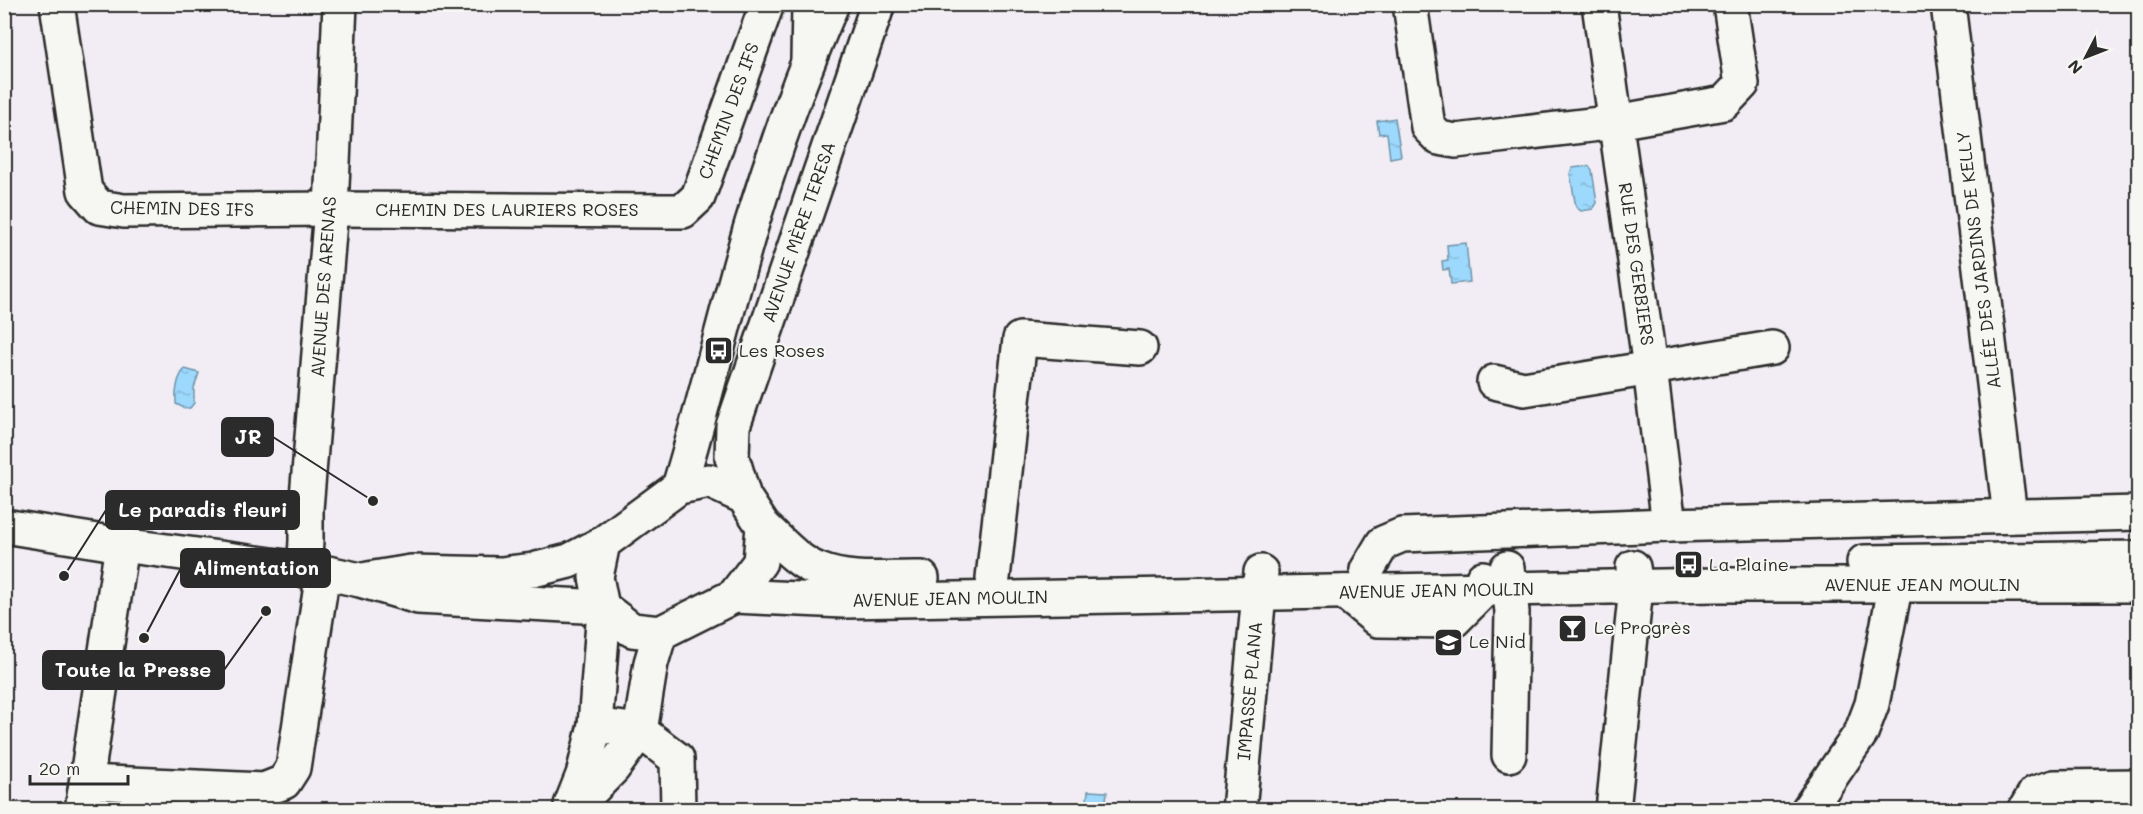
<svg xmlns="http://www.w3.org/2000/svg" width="2143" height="814" font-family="Mali,sans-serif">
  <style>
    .water { fill: url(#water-ripples); stroke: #6f93a9; stroke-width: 1.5 }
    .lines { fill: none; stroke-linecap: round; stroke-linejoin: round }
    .minor-casing { stroke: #2b2b2b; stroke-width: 38 }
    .major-casing { stroke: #2b2b2b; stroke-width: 38 }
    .minor { stroke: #f6f6f2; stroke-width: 33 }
    .major { stroke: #f6f6f2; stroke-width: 33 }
    .labels { text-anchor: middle; stroke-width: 4.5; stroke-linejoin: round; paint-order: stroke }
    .street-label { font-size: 18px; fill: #2b2b2b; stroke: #f6f6f2 }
    .poi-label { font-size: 18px; fill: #2b2b2b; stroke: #f6f6f2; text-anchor: start }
    .leader { fill: none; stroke: #2b2b2b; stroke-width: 2 }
    .callout-dot { fill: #2b2b2b; stroke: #f6f6f2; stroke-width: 2 }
    .callout { fill: #2b2b2b; stroke: #2b2b2b; stroke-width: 2 }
    .callout-label { font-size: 20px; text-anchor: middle; font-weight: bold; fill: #fff }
  </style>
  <defs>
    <pattern id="water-ripples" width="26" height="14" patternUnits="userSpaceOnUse" patternTransform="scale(1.5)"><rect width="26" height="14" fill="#9cd9fd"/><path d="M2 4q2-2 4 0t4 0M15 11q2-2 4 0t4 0" fill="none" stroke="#87bad9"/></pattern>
  </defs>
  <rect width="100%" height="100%" fill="#f2edf4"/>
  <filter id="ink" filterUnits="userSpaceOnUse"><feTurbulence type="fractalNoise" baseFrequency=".0167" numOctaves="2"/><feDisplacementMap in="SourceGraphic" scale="12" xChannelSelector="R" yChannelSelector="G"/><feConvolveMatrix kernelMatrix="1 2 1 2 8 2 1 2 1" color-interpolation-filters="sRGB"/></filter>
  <g filter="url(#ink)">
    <g class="water">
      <polygon points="1395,118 1401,156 1390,158 1387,133 1379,134 1377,121"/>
      <polygon points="1589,166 1592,170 1597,203 1593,209 1581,211 1576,207 1570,174 1572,168"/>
      <polygon points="1466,243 1470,282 1451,284 1449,269 1443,270 1442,261 1448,260 1447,245"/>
      <path d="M185 369 199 373 194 388V403L190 408H184L176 404C175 392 177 377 185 369Z"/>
      <polygon points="1088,791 1107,792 1105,809 1086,809"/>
    </g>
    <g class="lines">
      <defs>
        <g id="minor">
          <polyline points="57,4 85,191 99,207 124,211 331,209 664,211 683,211 698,197 767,4"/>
          <polyline points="1410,4 1428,127 1439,138 1456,141 1616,122 1724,103 1742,84 1730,4"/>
          <polyline points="1599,4 1650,368 1669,525"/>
          <polyline points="1948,4 2010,516"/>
          <polyline points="808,60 809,4"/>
          <polyline points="1494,382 1524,389 1772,348"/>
          <polyline points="4,526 122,545 323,572 360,580 418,597 602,607"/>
          <path d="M763 526C780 541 797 562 819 570 850 583 889 577 922 578"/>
          <polyline points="1864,562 2138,558"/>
          <polyline points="1507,568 1512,612 1509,755"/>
          <polyline points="304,570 306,541 306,509 331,209 340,4"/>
          <polyline points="1367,570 1383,543 1402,535 1669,525 2138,513"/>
          <polyline points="993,578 1020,339 1140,348"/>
          <polyline points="368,579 411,572 501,574 533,570 569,561 603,543"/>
          <polyline points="1344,592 1378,620 1453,621 1484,590 1483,578"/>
          <polyline points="734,596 844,601 1715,585 2138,585"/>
          <polyline points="595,725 640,731 677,759 678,810"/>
          <polyline points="87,782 264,790 284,782 293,768 323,572"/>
          <polyline points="82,810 122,545"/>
          <polyline points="1239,810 1261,572"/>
          <polyline points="1613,810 1634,607 1636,587 1633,567"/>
          <polyline points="1808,810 1861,733 1872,704 1900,563"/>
          <polyline points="2025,810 2035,793 2054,787 2138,786"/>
        </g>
        <g id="major">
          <polygon points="709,481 744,497 763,526 760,562 734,596 660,633 632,630 602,607 596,577 603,543 679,487"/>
          <path d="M679 487C706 399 726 310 752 223 775 148 801 76 832 4"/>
          <polyline points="744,497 732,457 733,426 878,4"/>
          <polyline points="571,805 583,775 595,725 604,610"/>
          <polyline points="572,810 613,768 640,731 651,663 660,633"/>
        </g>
      </defs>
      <use href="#minor" class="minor-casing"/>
      <use href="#major" class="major-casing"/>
      <use href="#minor" class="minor"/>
      <use href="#major" class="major"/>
    </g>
  </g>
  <defs>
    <symbol id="bus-square" viewBox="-11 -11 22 22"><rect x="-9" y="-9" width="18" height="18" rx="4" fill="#2b2b2b" stroke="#f6f6f2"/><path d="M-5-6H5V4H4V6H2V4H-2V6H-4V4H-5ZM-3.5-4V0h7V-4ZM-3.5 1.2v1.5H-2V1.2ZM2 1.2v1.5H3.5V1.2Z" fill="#fff"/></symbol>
    <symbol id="bar-square" viewBox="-11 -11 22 22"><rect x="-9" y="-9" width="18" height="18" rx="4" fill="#2b2b2b" stroke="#f6f6f2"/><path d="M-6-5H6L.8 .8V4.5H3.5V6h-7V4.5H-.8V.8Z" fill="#fff"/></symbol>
    <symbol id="school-square" viewBox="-11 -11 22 22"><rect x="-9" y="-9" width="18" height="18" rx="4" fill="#2b2b2b" stroke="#f6f6f2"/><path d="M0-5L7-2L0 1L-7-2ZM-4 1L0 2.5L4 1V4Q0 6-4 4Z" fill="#fff"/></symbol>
  </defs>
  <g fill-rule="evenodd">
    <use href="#bus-square" x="702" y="334" width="33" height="33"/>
    <use href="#bus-square" x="1672" y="548" width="33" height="33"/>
    <use href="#bar-square" x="1556" y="612" width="33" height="33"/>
    <use href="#school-square" x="1432" y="626" width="33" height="33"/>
  </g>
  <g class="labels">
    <g class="street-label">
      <text transform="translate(729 111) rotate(-70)" y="6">CHEMIN DES IFS</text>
      <text transform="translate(182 209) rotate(1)" y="6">CHEMIN DES IFS</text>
      <text x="507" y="216">CHEMIN DES LAURIERS ROSES</text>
      <text transform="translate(799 232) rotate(-71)" y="6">AVENUE MÈRE TERESA</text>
      <text transform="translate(1979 260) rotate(-97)" y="6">ALLÉE DES JARDINS DE KELLY</text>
      <text transform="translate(1636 264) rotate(82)" y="6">RUE DES GERBIERS</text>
      <text transform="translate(324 287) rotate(-86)" y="6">AVENUE DES ARENAS</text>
      <text x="1922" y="591">AVENUE JEAN MOULIN</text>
      <text transform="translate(1436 591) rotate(-1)" y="6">AVENUE JEAN MOULIN</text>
      <text transform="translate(950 599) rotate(-1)" y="6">AVENUE JEAN MOULIN</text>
      <text transform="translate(1250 691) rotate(-85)" y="6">IMPASSE PLANA</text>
    </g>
    <g class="poi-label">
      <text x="739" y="357">Les Roses</text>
      <text x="1709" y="571">La Plaine</text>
      <text x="1594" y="634">Le Progrès</text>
      <text x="1469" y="648">Le Nid</text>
    </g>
  </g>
  <path class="leader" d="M373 501L273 437M64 576L106 510M144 638L181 568M266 611L224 670"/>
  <g class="callout-dot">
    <circle cx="373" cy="501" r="6"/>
    <circle cx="64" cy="576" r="6"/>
    <circle cx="144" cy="638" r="6"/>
    <circle cx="266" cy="611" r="6"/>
  </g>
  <g class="callout">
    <rect x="222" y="418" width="51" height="38" rx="6"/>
    <rect x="106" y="491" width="193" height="38" rx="6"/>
    <rect x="181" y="549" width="149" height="38" rx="6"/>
    <rect x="43" y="651" width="181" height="38" rx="6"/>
  </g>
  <g class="callout-label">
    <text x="248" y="444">JR</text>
    <text x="203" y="517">Le paradis fleuri</text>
    <text x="256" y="575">Alimentation</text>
    <text x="133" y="677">Toute la Presse</text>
  </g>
  <rect width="2143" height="814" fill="none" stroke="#f6f6f2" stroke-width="24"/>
  <rect x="12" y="12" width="2119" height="790" fill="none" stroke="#2b2b2b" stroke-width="2" filter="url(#ink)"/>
  <g transform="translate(2086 57) rotate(228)" stroke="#f6f6f2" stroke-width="4.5" paint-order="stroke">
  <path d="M0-4.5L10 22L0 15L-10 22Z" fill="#2b2b2b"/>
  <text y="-9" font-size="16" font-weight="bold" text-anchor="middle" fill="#2b2b2b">N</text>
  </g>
  <path d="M30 775v9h98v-9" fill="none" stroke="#2b2b2b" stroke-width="3"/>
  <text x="39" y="775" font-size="18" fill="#2b2b2b" stroke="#f6f6f2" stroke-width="4.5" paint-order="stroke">20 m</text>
</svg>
